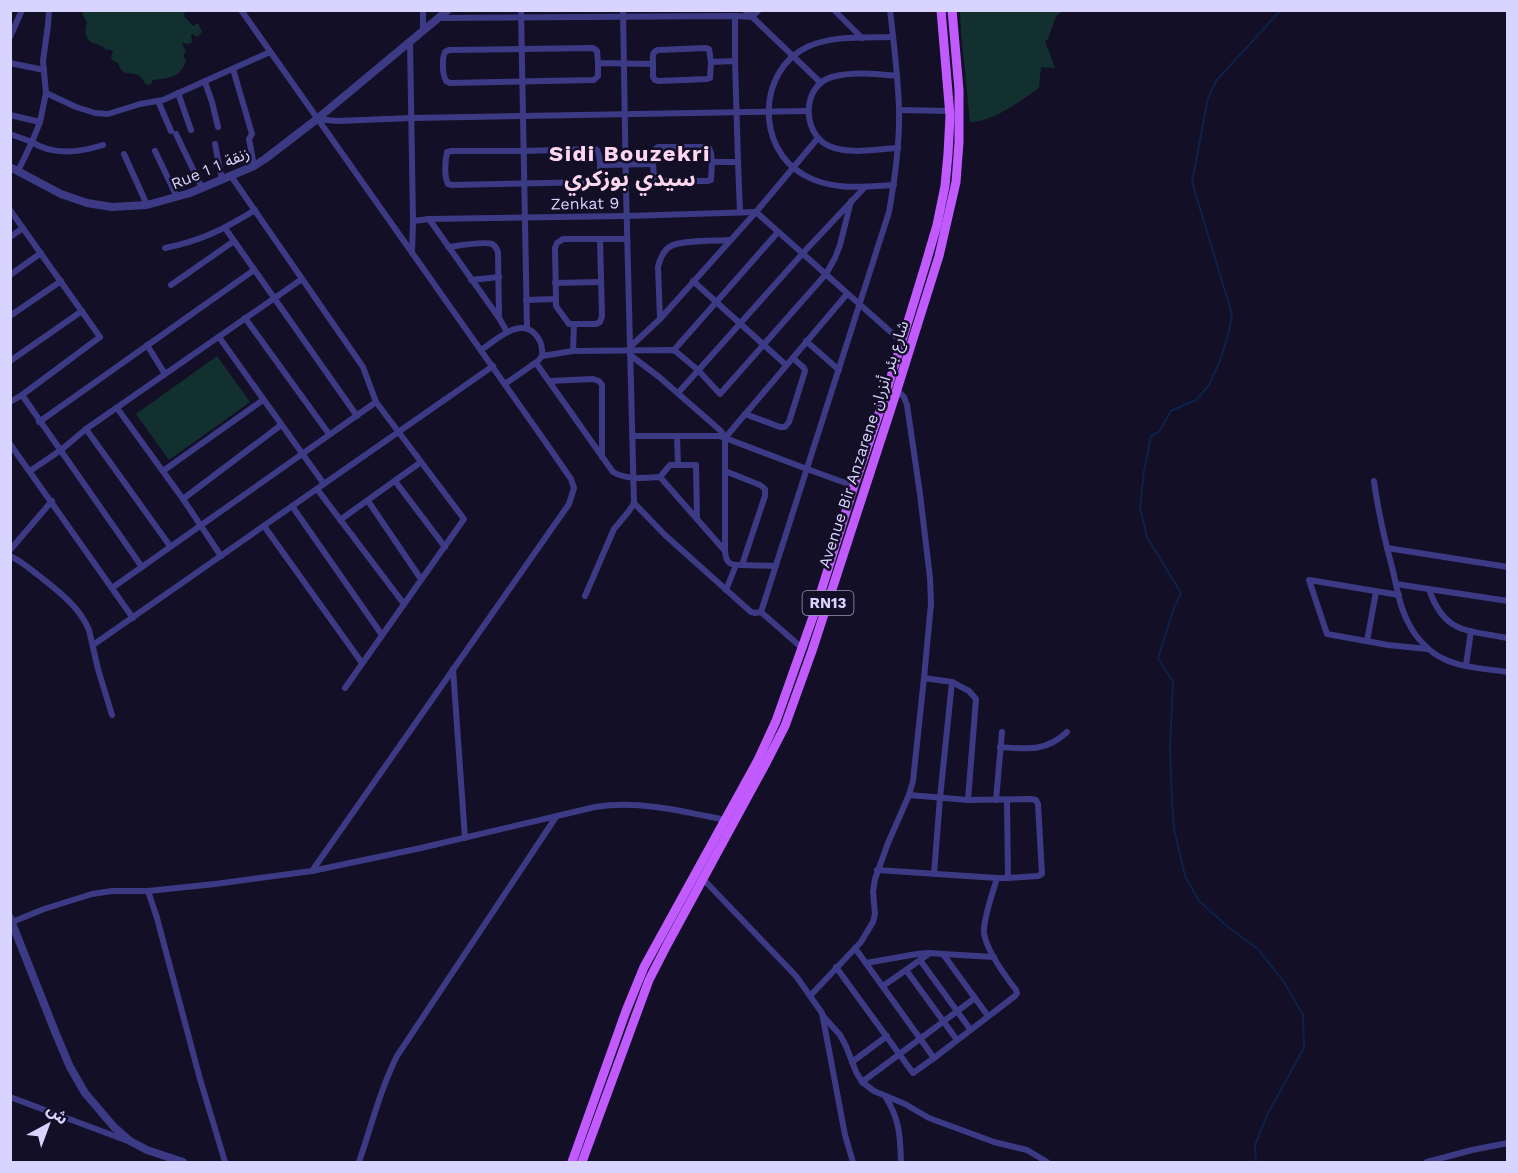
<svg xmlns="http://www.w3.org/2000/svg" width="1518" height="1173" font-family="'Work Sans','Noto Sans Arabic',sans-serif">
  <style>
    .green { fill: #12302f }
    .lines { fill: none; stroke-linecap: round; stroke-linejoin: round }
    .stream { stroke: #0c2248; stroke-width: 2 }
    .minor { stroke: #3d3a85; stroke-width: 6 }
    .tertiary { stroke: #3d3a85; stroke-width: 8 }
    .primary { stroke: #c25bff; stroke-width: 9 }
    .labels { text-anchor: middle; stroke-width: 5; stroke-linejoin: round; paint-order: stroke }
    .shield { fill: #130f26; stroke: #9e99be; stroke-width: 1.5 }
    .shield-label { font-size: 15px; font-weight: bold; fill: #d9d4ff }
    .street-label { font-size: 16px; fill: #d9d4ff; stroke: #130f26 }
    .district-label { font-size: 22px; font-weight: bold; letter-spacing: 1.5px; fill: #ffd6f0; stroke: #130f26 }
  </style>
  <rect width="100%" height="100%" fill="#130f26"/>
  <g class="green">
    <path d="M82 11H185L184 16C187 20 190 22 193 26L198 23 202 32 197 37 193 34 191 35 192 42 188 44 183 43 182 44 186 51 183 56 186 60C181 78 169 78 153 80L151 84 147 85C146 84 140 77 140 76 129 70 124 79 118 63L112 60 111 57 113 52 111 50C101 49 109 50 101 46 98 44 94 44 91 42 84 37 85 28 87 22L83 15Z"/>
    <path d="M960 11H1063L1056 16 1048 39 1045 41 1055 68 1041 67 1039 88C1020 101 993 122 970 122L961 32Z"/>
    <polygon points="217,356 250,402 169,460 136,414"/>
  </g>
  <g class="lines">
    <polyline class="stream" points="1256,1162 1255,1145 1268,1113 1304,1048 1303,1015 1284,982 1258,949 1228,927 1199,901 1185,876 1174,829 1172,801 1170,749 1173,682 1158,658 1174,608 1181,593 1147,537 1140,508 1144,471 1151,436 1159,432 1171,411 1196,400 1209,385 1220,361 1229,331 1232,314 1192,182 1208,98 1216,81 1281,10"/>
    <g class="minor">
      <polyline points="241,10 544,440 571,479 574,488 569,504 312,871"/>
      <polyline points="423,10 423,30"/>
      <polyline points="521,10 527,328"/>
      <polyline points="745,10 820,82"/>
      <polyline points="834,10 862,38"/>
      <polyline points="735,16 735,61"/>
      <polyline points="438,18 735,16 752,17 759,10"/>
      <polyline points="10,37 22,10"/>
      <path d="M893 37C865 38 833 35 807 47 757 71 756 149 804 175 832 191 863 187 894 185"/>
      <polyline points="410,41 413,221 412,253"/>
      <polyline points="10,63 44,70"/>
      <path d="M598 63V76L594 80 450 83 446 81C442 73 442 58 445 52L449 50 593 48 597 51 598 63 653 64V77L655 80 658 81 707 79 710 78 711 62 735 61 738 162H712L711 180 708 181H656L654 177 653 164"/>
      <path d="M653 64C653 58 651 52 658 50L706 48 709 49 711 62"/>
      <polyline points="233,69 252,134 249,139 254,166"/>
      <path d="M897 76C877 74 853 71 832 77 802 85 801 133 829 146 850 155 876 149 898 148"/>
      <polyline points="205,82 212,102 218,127"/>
      <polyline points="46,93 76,107 95,113 108,114 140,104 163,100 270,52"/>
      <polyline points="178,93 191,130"/>
      <polyline points="158,101 171,131"/>
      <polyline points="899,110 950,111"/>
      <polyline points="10,115 40,122"/>
      <polyline points="317,119 337,121 411,118 808,111"/>
      <polyline points="10,134 32,142 40,122 46,93 43,61 48,25 49,10"/>
      <polyline points="176,134 202,188"/>
      <polyline points="215,144 222,180"/>
      <path d="M592 149 597 150C601 158 601 171 598 180L595 182 452 185 448 184C444 176 445 161 447 152L452 151H523Z"/>
      <polyline points="155,151 177,197"/>
      <polyline points="124,154 147,205"/>
      <polyline points="738,162 740,212"/>
      <path d="M600 165 653 164C653 157 652 151 658 147H705L709 148 711 153 712 162"/>
      <path d="M18 171 32 142C53 156 81 152 103 145"/>
      <polyline points="231,176 363,367 376,402 464,519 345,688"/>
      <polyline points="10,210 100,337 22,395 10,402"/>
      <polyline points="429,219 499,318 507,332"/>
      <polyline points="413,221 429,219 627,216 756,212 902,342"/>
      <polyline points="225,228 357,416"/>
      <polyline points="10,237 23,228"/>
      <polyline points="600,239 627,239"/>
      <path d="M448 247C457 246 484 241 492 244 496 246 496 248 498 252L499 317"/>
      <path d="M165 248C201 241 224 229 255 210"/>
      <polyline points="10,275 41,253"/>
      <polyline points="471,280 499,277"/>
      <polyline points="693,281 786,365"/>
      <polyline points="555,283 600,282"/>
      <polyline points="171,285 234,241"/>
      <polyline points="526,300 556,299 555,248 557,243 563,239 600,239 602,316 600,322 596,324 569,324 556,306 556,299"/>
      <polyline points="10,316 61,281"/>
      <polyline points="245,318 329,434"/>
      <path d="M660 319 658 267C660 259 663 250 671 246 682 240 716 241 730 240"/>
      <polyline points="219,337 324,484"/>
      <polyline points="806,341 839,370"/>
      <polyline points="147,345 165,374"/>
      <polyline points="630,347 660,319 756,212 818,138"/>
      <path d="M481 350C495 341 519 317 535 334 541 340 543 347 542 356"/>
      <polyline points="674,350 778,232"/>
      <polyline points="573,351 574,324"/>
      <polyline points="10,361 82,311"/>
      <path d="M536 363 613 472C627 480 644 478 660 477L725 551V438L721 431 658 376 630 355"/>
      <polyline points="549,381 593,379 599,381 602,385 602,457"/>
      <polyline points="505,384 538,361 542,356 573,351 674,350 698,370 720,394 826,274 835,258 840,245 851,201"/>
      <polyline points="678,393 803,253 865,187"/>
      <polyline points="22,395 142,567"/>
      <polyline points="117,408 183,499 221,556"/>
      <polyline points="745,414 780,427 785,427 789,422 805,371 804,368 793,358"/>
      <polyline points="39,422 254,270"/>
      <polyline points="86,429 170,546"/>
      <polyline points="632,436 677,436 678,465 696,465 697,519"/>
      <polyline points="677,436 719,436 725,438 807,469 854,486"/>
      <polyline points="725,438 847,294"/>
      <polyline points="10,444 133,618"/>
      <polyline points="30,471 61,450 86,429 302,279"/>
      <polyline points="163,471 263,400"/>
      <path d="M725 471 760 485 765 489V496L742 565C730 565 726 564 725 551"/>
      <polyline points="660,477 670,465 678,465"/>
      <polyline points="395,481 445,547"/>
      <path d="M1374 481C1378 512 1385 541 1393 571 1397 589 1400 608 1409 624 1416 638 1430 653 1444 659 1462 668 1488 669 1508 672"/>
      <polyline points="317,489 404,604"/>
      <polyline points="183,499 281,425"/>
      <polyline points="368,501 421,579"/>
      <polyline points="634,503 665,535 751,612 755,613 761,612"/>
      <polyline points="292,506 382,635"/>
      <polyline points="340,520 421,462"/>
      <polyline points="264,526 362,663"/>
      <polyline points="1387,548 1508,567"/>
      <polyline points="10,550 52,501"/>
      <path d="M10 556C21 561 29 568 38 575 58 591 79 606 89 630L98 669 112 715"/>
      <polyline points="742,565 776,566"/>
      <polyline points="1396,584 1508,601"/>
      <polyline points="112,588 376,402"/>
      <path d="M1429 589C1444 634 1467 630 1508 638"/>
      <polyline points="726,590 736,565"/>
      <polyline points="1399,595 1309,580 1327,634 1388,645 1428,649"/>
      <polyline points="585,596 614,529 629,511 634,503 626,189 623,10"/>
      <polyline points="1367,641 1376,592"/>
      <polyline points="93,645 493,366"/>
      <path d="M802 648 761 612 889 212C895 178 900 143 899 109 898 76 894 43 890 10"/>
      <polyline points="1466,665 1471,631"/>
      <polyline points="453,669 465,838"/>
      <polyline points="924,678 952,682 940,798 934,874"/>
      <polyline points="952,682 969,691 976,699 968,800"/>
      <path d="M1000 747C1026 749 1046 752 1067 732"/>
      <polyline points="909,795 968,800 1031,799 1036,800 1038,804 1042,874 1038,876 1008,878"/>
      <polyline points="996,800 1002,732"/>
      <path d="M877 870 997 878C993 892 983 919 984 933 986 949 1006 977 1016 990L1017 993 1015 996 934 1058"/>
      <polyline points="997,878 1008,878 1007,800"/>
      <polyline points="703,879 796,976 822,1013 845,1135 853,1162"/>
      <polyline points="148,891 157,918 200,1079 225,1162"/>
      <path d="M12 922 44 909 92 894 112 891H148L215 884 312 871 421 848 595 807C639 800 682 811 725 820"/>
      <polyline points="943,954 994,957"/>
      <polyline points="920,960 930,953 943,954 988,1016"/>
      <polyline points="866,963 917,954 929,953"/>
      <polyline points="836,967 913,1073 934,1058 855,948"/>
      <polyline points="906,970 920,960 970,1029"/>
      <polyline points="883,986 906,970 957,1040"/>
      <polyline points="810,996 861,942 873,922 875,914 873,892 875,879 888,843 909,795 913,781 924,678 931,604 930,578 920,494 907,405 904,397 897,390"/>
      <polyline points="823,1016 840,1035 846,1046 856,1072 862,1082 874,1091 905,1104 929,1118 994,1142 1027,1150 1047,1162"/>
      <polyline points="852,1062 887,1036"/>
      <polyline points="862,1082 975,998"/>
      <path d="M885 1096C900 1120 900 1135 901 1162"/>
      <polyline points="10,1097 128,1141"/>
      <path d="M359 1162C371 1127 380 1090 397 1056L556 817"/>
      <polyline points="1427,1162 1472,1150 1508,1143"/>
    </g>
    <g class="tertiary">
      <polyline points="10,167 61,194 87,203 112,207 147,205 190,193 254,166 265,159 317,119 448,10"/>
      <polyline points="10,918 56,1034 70,1067 85,1093 114,1127 130,1141 147,1150 183,1162"/>
    </g>
    <g class="primary">
      <polyline points="572,1162 626,1011 644,967 758,760 776,721 814,614 854,486 886,393 925,266 937,225 945,186 948,154 950,116 941,10"/>
      <polyline points="582,1162 649,980 668,943 766,763 785,726 812,651 895,396 939,256 956,182 959,142 959,90 952,10"/>
    </g>
  </g>
  <g class="labels">
    <rect class="shield" x="802.5" y="591" width="51" height="24" rx="4.5"/>
    <g class="shield-label">
      <text x="828" y="608">RN13</text>
    </g>
    <g class="street-label">
      <text transform="translate(210 168) rotate(-23)" y="6">Rue 1 زنقة 1</text>
      <text transform="translate(585 203) rotate(-1)" y="6">Zenkat 9</text>
      <text transform="translate(863 444) rotate(-72)" y="6">Avenue Bir Anzarene شارع بئر أنزران</text>
    </g>
    <g class="district-label">
      <text x="630" y="161">Sidi Bouzekri<tspan x="630" dy="25">سيدي بوزكري</tspan></text>
    </g>
  </g>
  <rect width="1518" height="1173" fill="none" stroke="#d9d4ff" stroke-width="24"/>
  <g transform="translate(48 1125) rotate(41)" stroke="#130f26" stroke-width="4.5" paint-order="stroke">
  <path d="M0-4.5L10 22L0 15L-10 22Z" fill="#d9d4ff"/>
  <text y="-9" font-size="16" font-weight="bold" text-anchor="middle" fill="#d9d4ff">ش</text>
  </g>
</svg>
